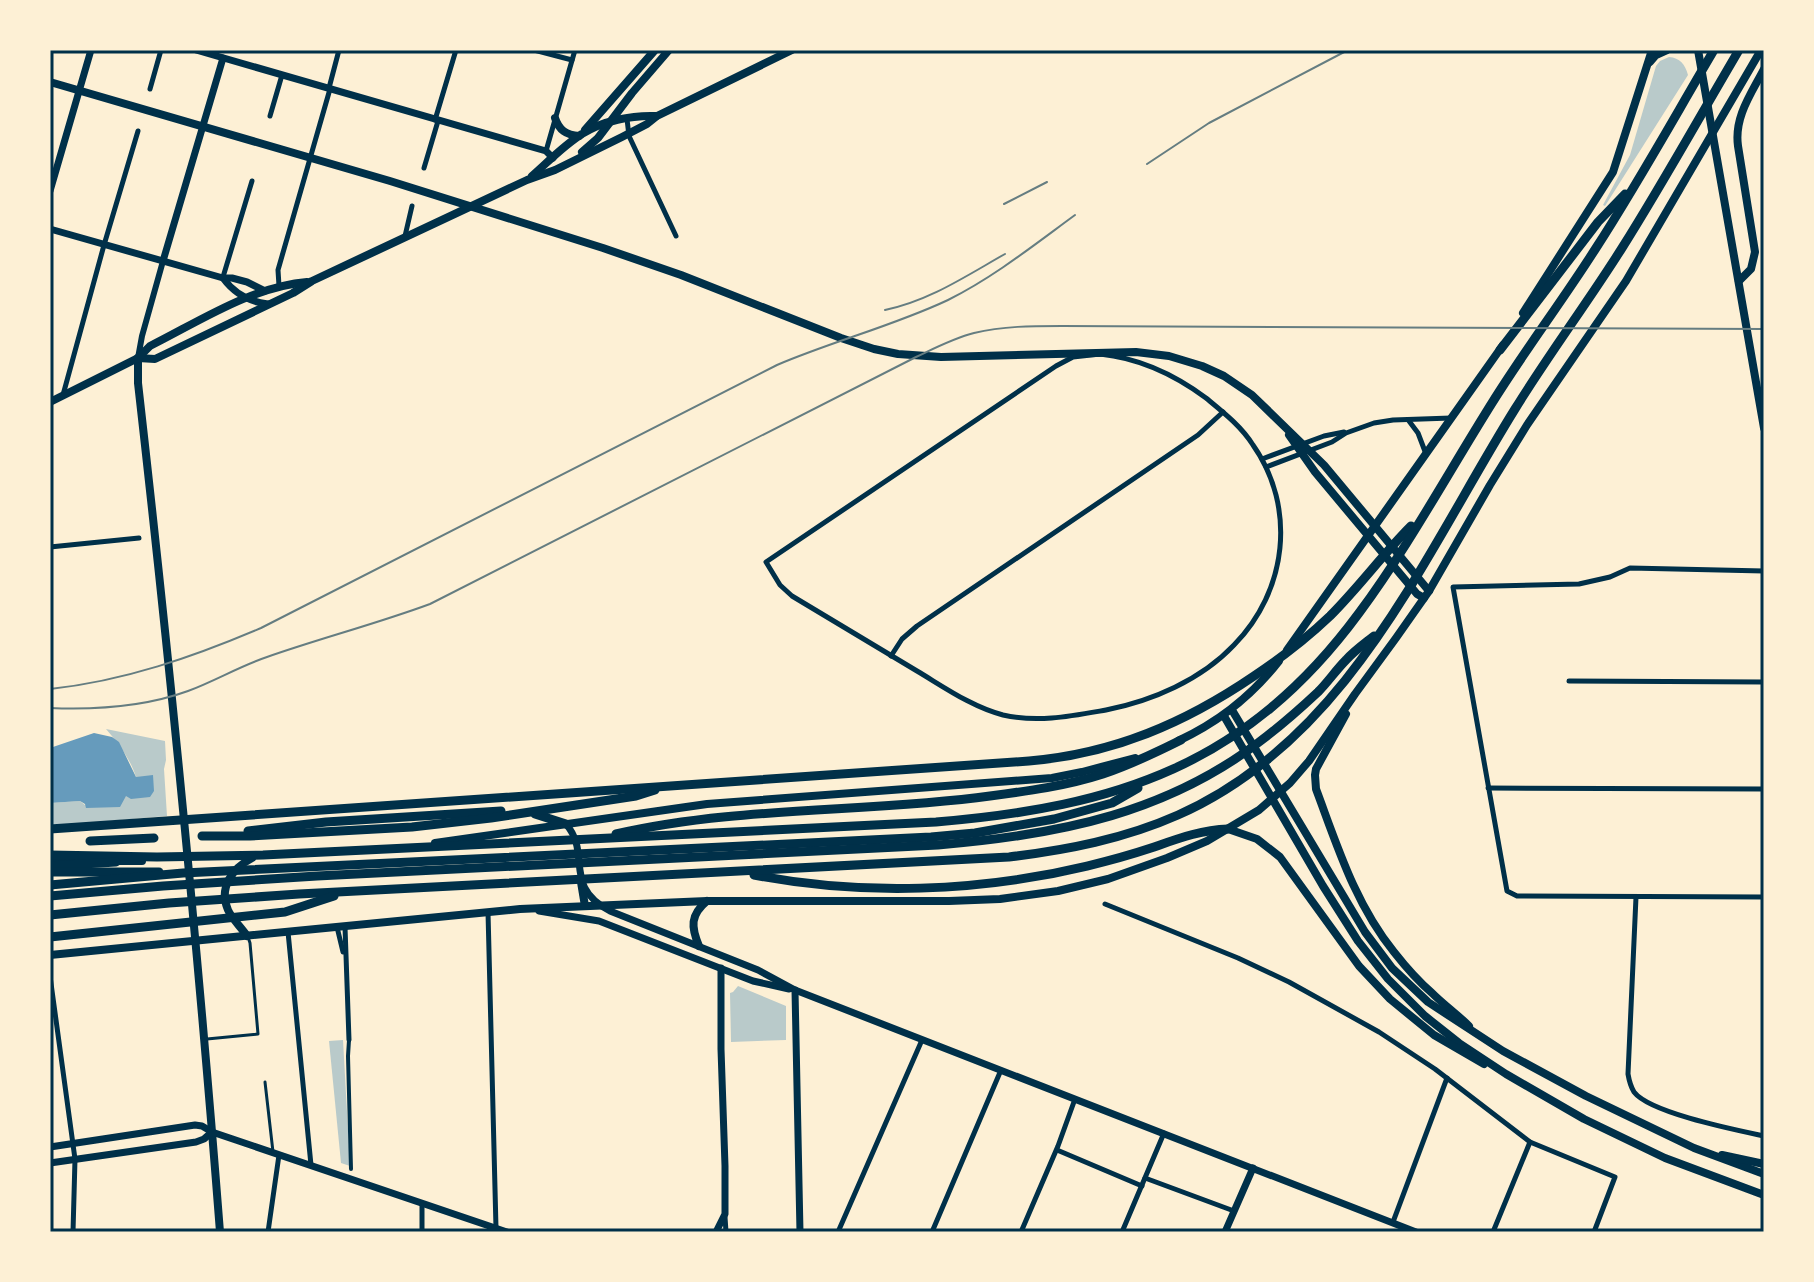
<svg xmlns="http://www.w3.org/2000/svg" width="1814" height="1282" font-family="Cabin,sans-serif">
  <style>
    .green { fill: #b9caca }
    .water { fill: #669bbc }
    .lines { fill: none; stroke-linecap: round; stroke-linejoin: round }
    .service { stroke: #003049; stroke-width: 3 }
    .pedestrian { stroke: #003049; stroke-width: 4 }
    .minor { stroke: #003049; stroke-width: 5 }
    .tertiary { stroke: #003049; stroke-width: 6 }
    .secondary { stroke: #003049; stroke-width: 7 }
    .primary { stroke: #003049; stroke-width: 8 }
    .motorway { stroke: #003049; stroke-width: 9 }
    .rail { stroke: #657d81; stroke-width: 2 }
    .neatline { fill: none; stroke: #003049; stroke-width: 3 }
  </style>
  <rect width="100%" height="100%" fill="#fdf0d5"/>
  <g class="green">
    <path d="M1669 57C1680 58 1685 64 1688 75L1605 206 1603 205 1630 155 1656 66 1660 61Z"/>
    <path d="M106 729 165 741 166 760 164 769 167 816 50 826V803L80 801 85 805 136 777C130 758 118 743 106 729Z"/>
    <polygon points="738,986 786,1006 786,1040 731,1042 730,993 733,992"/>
    <polygon points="343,1040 350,1166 341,1163 329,1041"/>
  </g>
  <polygon class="water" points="94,733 112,737 119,742 136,777 153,775 154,791 150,797 131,799 126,796 120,807 86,808 85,804 80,801 50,803 50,748"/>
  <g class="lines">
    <g class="service">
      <polyline points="207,1039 258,1034 250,943 248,937"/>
      <polyline points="265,1082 273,1152"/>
    </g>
    <polyline class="pedestrian" points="349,1040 348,1056 351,1169"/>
    <g class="minor">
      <polyline points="534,50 572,60"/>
      <polyline points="329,88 339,50"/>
      <polyline points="150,89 161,50"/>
      <polyline points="270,116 282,75"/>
      <polyline points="627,119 629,136 676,236"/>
      <polyline points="435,120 456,50"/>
      <polyline points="546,151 575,50"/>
      <polyline points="424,168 438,121"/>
      <polyline points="405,236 412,206"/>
      <polyline points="223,277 252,181"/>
      <polyline points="279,286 278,270 330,89"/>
      <path d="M1100 354C1139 358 1175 375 1206 398 1223 412 1241 426 1253 445 1297 508 1287 591 1234 645 1201 680 1152 701 1106 710 1072 716 1038 723 1003 715 972 707 944 687 917 671 875 646 834 621 792 596L780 585 766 562 1056 366 1073 357Z"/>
      <polyline points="63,395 104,245 138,131"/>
      <polyline points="1409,421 1418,433 1426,454"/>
      <polyline points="1262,459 1324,436 1344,432"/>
      <polyline points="1266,467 1332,442 1346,433 1374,423 1393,420 1451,418"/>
      <polyline points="50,547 139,538"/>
      <polyline points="1764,571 1630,568 1610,577 1579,584 1453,587 1507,891 1517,896 1764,897"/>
      <polyline points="891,656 902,639 917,626 1198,435 1223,412"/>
      <polyline points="1569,681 1764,682"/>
      <polyline points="1488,788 1764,789"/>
      <path d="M1636 897 1628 1074C1629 1080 1631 1087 1634 1092 1650 1113 1736 1130 1764 1136"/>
      <polyline points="1105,904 1238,958 1289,982 1379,1032 1435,1069 1530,1142 1615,1177 1594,1232"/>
      <polyline points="488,912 496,1228"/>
      <polyline points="337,927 343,952"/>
      <polyline points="345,927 349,1040"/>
      <polyline points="288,932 311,1165"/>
      <polyline points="50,976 75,1159 73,1232"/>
      <polyline points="1057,1150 1142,1186"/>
      <polyline points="1145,1178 1234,1211"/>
      <polyline points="422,1203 422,1232"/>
      <polyline points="725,1217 726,1232"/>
      <polyline points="1393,1222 1447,1078"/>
      <polyline points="268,1232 279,1155"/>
      <polyline points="838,1232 922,1040"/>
      <polyline points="932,1232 1001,1070"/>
      <polyline points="1021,1232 1058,1146 1075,1099"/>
      <polyline points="1122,1232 1164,1133"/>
      <polyline points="1493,1232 1530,1142"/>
    </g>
    <polyline class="tertiary" points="138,358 142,336 163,261"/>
    <g class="secondary">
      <polyline points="196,50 546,151 553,158"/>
      <polyline points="50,191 91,50"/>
      <polyline points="50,229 223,278 232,278 247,282 265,291"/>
      <polyline points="163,261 223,58"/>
      <path d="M223 278C234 293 250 302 268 304"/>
      <path d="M566 824C592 854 562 886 610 911L758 970 795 990 1416 1232"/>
      <polyline points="539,911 599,921 753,981 789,989"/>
      <polyline points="795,990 800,1232"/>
      <polyline points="50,1147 195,1125 202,1126 212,1132 507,1232"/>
      <polyline points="50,1163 196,1142 204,1139 212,1132"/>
      <polyline points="716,1232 725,1214 725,1166 721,1049 721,968"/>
      <polyline points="1225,1232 1253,1168"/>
    </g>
    <g class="primary">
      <polyline points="1698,50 1764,428"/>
      <polyline points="1650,62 1656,55 1667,50"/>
      <polyline points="50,82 390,181 603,248 681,275 841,338 874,349 898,354 941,357 1136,352 1169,356 1202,366 1224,376 1252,395 1324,465 1429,591"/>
      <path d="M555 118C559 130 566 135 579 136"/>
      <polyline points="585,130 655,50"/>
      <polyline points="582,152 598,138 632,93 669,50"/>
      <path d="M532 176C548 162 564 145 582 134 602 121 632 115 656 116"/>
      <path d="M1739 281 1751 269 1755 252 1738 146C1734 117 1751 94 1764 69"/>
      <polyline points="1523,313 1613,172 1652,50"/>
      <path d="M138 358V383C170 665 198 948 220 1232"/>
      <polyline points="138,358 155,359 293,293 312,281 527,180 555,170 622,137 647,124 657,116 792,50"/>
      <path d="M50 402 138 358 150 346C200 321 251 287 307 282"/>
      <polyline points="1289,435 1315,472 1417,594 1424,598"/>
      <polyline points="1287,650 1503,345"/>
      <polyline points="1232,710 1365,932 1392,968 1428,1002 1503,1051 1586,1096 1694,1148 1764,1174"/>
      <path d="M1346 714 1316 769 1315 775 1316 789C1337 845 1355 904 1394 952 1405 966 1418 981 1432 993 1444 1005 1457 1014 1469 1026"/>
      <polyline points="1224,716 1323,886 1358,941 1388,979 1425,1016 1459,1043 1506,1074 1584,1119 1665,1158 1764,1195"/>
      <path d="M1178 741C1219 722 1251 697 1279 661"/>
      <polyline points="1228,829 1257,839 1280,857 1359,966 1390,999 1434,1035 1484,1064"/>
      <polyline points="435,843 707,804 1052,778 1082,772 1135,758"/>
      <polyline points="50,859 78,861"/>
      <polyline points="112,861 142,861"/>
      <polyline points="581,882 585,906"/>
      <path d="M247 936C241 927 232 919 228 910 218 887 233 868 252 858"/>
      <path d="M699 946C691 927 690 915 707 901"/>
      <polyline points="50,955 520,909 707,901 949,901 1000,899 1058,891 1108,879 1167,858 1207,841 1259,810 1290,783 1309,761 1355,694 1396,638 1429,591 1490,485 1527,425 1626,281 1761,50"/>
      <polyline points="1722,1155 1764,1164"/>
    </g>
    <g class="motorway">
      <polyline points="1500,350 1598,222 1625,194"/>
      <polyline points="535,814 566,824"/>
      <path d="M50 829 1029 761C1113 754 1185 723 1254 676 1281 658 1307 638 1330 616 1359 587 1383 554 1411 526"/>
      <polyline points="248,831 326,822 501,811"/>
      <path d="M616 834C738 806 866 813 990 796 1028 791 1066 786 1103 774 1130 765 1155 753 1181 740"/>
      <polyline points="202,836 250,836 412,827 491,818 636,796 655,790"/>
      <polyline points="90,841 154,838"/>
      <path d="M50 855 157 857 263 855 936 822C1117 807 1247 765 1359 613 1408 547 1448 473 1492 403 1525 350 1563 300 1596 248 1638 183 1675 116 1714 50"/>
      <polyline points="50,866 116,862"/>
      <polyline points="50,872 159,872"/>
      <path d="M754 875C862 896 979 892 1087 866 1108 861 1130 855 1151 848 1177 839 1200 830 1228 829"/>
      <polyline points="50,885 183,873 931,837 975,833 1054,819 1112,803 1138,788"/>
      <path d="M50 896 163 886 317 876 938 845C1059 835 1170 813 1267 736 1285 722 1302 707 1318 692 1328 682 1336 670 1346 660 1354 651 1364 644 1374 636"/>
      <path d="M50 915 169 903 299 894 1009 857C1067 850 1124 839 1178 815 1348 740 1423 557 1515 409 1549 354 1588 302 1622 248 1663 183 1700 116 1739 50"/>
      <polyline points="50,937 285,912 334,896"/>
    </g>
    <g class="rail">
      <polyline points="1147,164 1209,123 1348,50"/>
      <polyline points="1004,204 1047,182"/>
      <path d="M885 310C929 301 966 276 1005 254"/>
      <path d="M50 689C124 681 193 657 261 628L777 365C833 341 893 326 948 300 994 277 1034 245 1075 215"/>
      <path d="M50 708C97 710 144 707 188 691 215 681 240 666 267 657 321 638 376 624 430 604L916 357C935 348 954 338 974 333 1003 326 1032 326 1062 326L1764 329"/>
    </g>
  </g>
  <rect width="1814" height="1282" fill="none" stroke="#fdf0d5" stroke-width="104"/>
  <rect x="52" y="52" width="1710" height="1178" class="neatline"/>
</svg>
